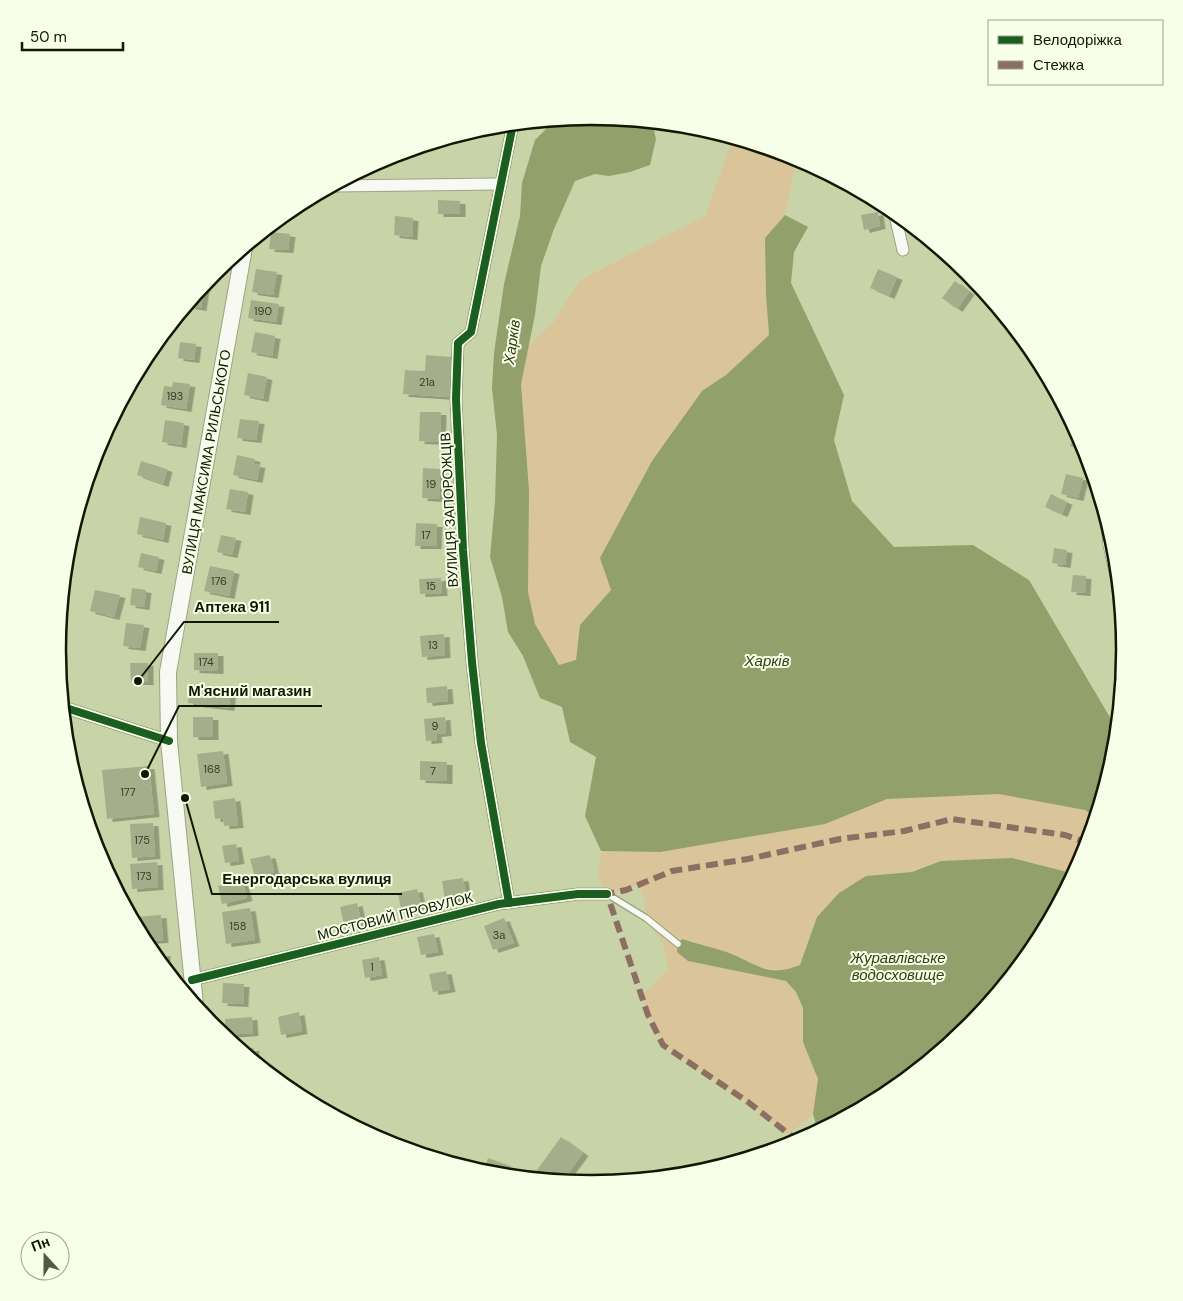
<svg xmlns="http://www.w3.org/2000/svg" width="1183" height="1301" font-family="'DM Sans',sans-serif">
  <style>
    .green { fill: #dac49a }
    .water { fill: #92a06b }
    .building { fill: #a4ae8b; filter: url(#shadow) }
    .lines { fill: none; stroke-linecap: round; stroke-linejoin: round }
    .service-casing { stroke: #9ba482; stroke-width: 8 }
    .minor-casing { stroke: #9ba482; stroke-width: 13 }
    .secondary-casing { stroke: #9ba482; stroke-width: 18 }
    .service { stroke: #f7f9f2; stroke-width: 5.5 }
    .minor { stroke: #f7f9f2; stroke-width: 11 }
    .secondary { stroke: #f7f9f2; stroke-width: 16 }
    .quiet { stroke: #8d6e63; stroke-width: 6; stroke-dasharray: 12 6; stroke-linecap: butt }
    .cycleway-casing { stroke: #f7ffe8; stroke-width: 11 }
    .cycleway { stroke: #1b5e20; stroke-width: 8 }
    .labels { text-anchor: middle; stroke-width: 4; stroke-linejoin: round; paint-order: stroke }
    .number-label { font-size: 11px; fill: #363e23 }
    .street-label { font-size: 14px; fill: #121800; stroke: #f7ffe8 }
    .water-label { font-size: 15px; font-style: italic; fill: #333d10; stroke: #f7ffe8 }
    .rim { fill: none; stroke: #121800; stroke-width: 2.5 }
    .leader { fill: none; stroke: #121800; stroke-width: 2 }
    .callout-dot { fill: #121800; stroke: #f7ffe8; stroke-width: 2 }
    .callout-label { font-size: 15px; text-anchor: middle; font-weight: bold; fill: #121800; stroke: #f7ffe8; stroke-width: 4; stroke-linejoin: round; paint-order: stroke }
  </style>
  <defs>
    <filter id="shadow"><feDropShadow dx="5.5" dy="3" stdDeviation="0" flood-color="#0004"/></filter>
  </defs>
  <rect width="100%" height="100%" fill="#c8d4a8"/>
  <g class="green">
    <polygon points="733,138 797,158 785,215 765,238 766,294 769,335 726,375 702,392 600,558 611,590 580,625 576,660 559,665 535,624 528,592 529,490 521,384 527,347 553,323 580,280 705,216"/>
    <polygon points="999,794 1085,810 1096,817 1085,855 1075,874 941,861 912,872 866,876 839,893 817,917 800,965 784,971 756,967 734,955 688,961 786,981 796,992 803,1008 803,1042 818,1079 813,1114 788,1135 748,1102 663,1045 648,1015 641,996 668,969 663,944 646,918 644,899 639,885 607,894 598,875 601,851 660,852 825,824 887,799"/>
  </g>
  <g class="water">
    <polygon points="592,117 652,122 656,139 650,165 630,172 609,176 595,174 575,181 554,229 541,266 535,315 521,384 529,490 528,592 535,624 559,665 576,660 580,625 611,590 600,558 652,461 702,391 726,375 769,335 766,294 765,238 785,215 808,227 794,252 791,283 844,395 834,440 852,501 894,547 973,545 1029,580 1118,731 1115,755 1096,817 1085,810 999,794 887,799 825,824 660,852 601,851 585,816 596,757 570,742 562,707 540,698 523,656 508,632 502,597 490,557 495,502 497,435 492,388 494,353 504,284 520,216 522,183 535,140 555,120"/>
    <path d="M1012 858 1075 874 1035 947 969 1028 888 1095 818 1132 813 1114 818 1079 803 1042V1008L796 992 786 981 688 961 677 952 678 944 682 939C699 945 718 948 734 955 761 967 769 977 800 965L817 917 839 893 866 876 912 872 941 861Z"/>
  </g>
  <g class="building">
    <polygon points="438,200 460,201 460,214 438,214"/>
    <polygon points="878,212 880,226 864,230 861,215"/>
    <polygon points="395,216 413,218 412,237 394,235"/>
    <polygon points="271,232 290,234 288,250 269,249"/>
    <polygon points="256,269 277,272 273,295 252,292"/>
    <polygon points="878,269 897,277 889,296 870,288"/>
    <polygon points="955,281 969,292 957,309 942,298"/>
    <polygon points="202,288 204,288 201,308 189,306"/>
    <polygon points="251,300 279,304 276,322 248,318"/>
    <polygon points="255,332 275,336 272,356 251,352"/>
    <polygon points="180,342 196,344 194,360 178,358"/>
    <polygon points="426,355 451,357 449,397 403,394 405,370 425,371"/>
    <polygon points="248,373 267,377 263,399 244,395"/>
    <polygon points="173,382 190,384 186,409 161,405 164,386 172,387"/>
    <polygon points="420,412 441,412 440,442 419,441"/>
    <polygon points="240,419 259,421 256,440 237,438"/>
    <polygon points="165,420 184,423 181,445 162,442"/>
    <polygon points="1075,428 1085,446 1086,451 1070,446"/>
    <polygon points="237,455 255,459 254,464 260,465 257,480 233,475"/>
    <polygon points="141,461 167,469 163,484 137,475"/>
    <polygon points="423,468 440,469 439,499 422,498"/>
    <polygon points="1066,474 1083,478 1078,498 1061,494"/>
    <polygon points="230,489 248,492 245,512 226,509"/>
    <polygon points="1051,494 1067,502 1062,514 1045,507"/>
    <polygon points="140,517 166,523 163,540 137,534"/>
    <polygon points="416,523 437,524 436,546 415,546"/>
    <polygon points="221,535 236,538 232,555 217,552"/>
    <polygon points="1054,548 1067,550 1065,565 1052,563"/>
    <polygon points="141,553 159,557 156,571 138,567"/>
    <polygon points="210,566 234,571 229,596 204,591"/>
    <polygon points="1073,575 1086,576 1085,593 1071,592"/>
    <polygon points="441,578 442,593 420,594 419,579"/>
    <polygon points="132,588 146,590 144,607 130,605"/>
    <polygon points="95,590 120,595 114,617 90,611"/>
    <polygon points="126,623 144,625 140,648 123,646"/>
    <polygon points="444,634 445,655 422,657 420,636"/>
    <polygon points="194,653 218,653 218,671 194,670"/>
    <polygon points="130,663 148,663 148,682 131,682"/>
    <polygon points="190,684 231,689 229,708 188,703"/>
    <polygon points="447,686 448,701 427,703 426,688"/>
    <rect x="193" y="717" width="20" height="20"/>
    <polygon points="445,717 446,733 436,734 437,740 426,741 424,719"/>
    <polygon points="223,751 227,783 201,787 197,754"/>
    <polygon points="420,761 447,762 447,781 420,780"/>
    <polygon points="149,766 154,814 107,819 102,770"/>
    <polygon points="235,798 238,825 224,826 223,818 215,819 213,801"/>
    <polygon points="153,823 155,856 132,858 130,824"/>
    <polygon points="236,844 239,861 225,863 222,846"/>
    <polygon points="270,855 274,872 255,877 250,859"/>
    <polygon points="157,862 158,887 132,889 130,864"/>
    <polygon points="463,878 466,897 445,900 442,881"/>
    <polygon points="242,880 247,898 222,904 218,886"/>
    <polygon points="417,889 421,906 401,910 398,893"/>
    <polygon points="357,903 362,925 345,929 340,907"/>
    <polygon points="250,908 255,940 226,944 222,912"/>
    <polygon points="161,915 163,940 144,941 135,924 135,917"/>
    <polygon points="504,918 514,943 493,950 484,926"/>
    <polygon points="434,934 438,952 421,955 417,937"/>
    <polygon points="165,953 165,969 153,954"/>
    <polygon points="379,957 382,975 365,978 362,960"/>
    <polygon points="446,971 450,989 433,992 429,974"/>
    <polygon points="223,983 244,984 243,1004 222,1003"/>
    <polygon points="299,1012 302,1031 281,1035 278,1017"/>
    <polygon points="252,1017 253,1033 226,1035 225,1019"/>
    <polygon points="239,1048 254,1048 254,1061"/>
    <polygon points="561,1137 583,1153 562,1182 534,1179 532,1177"/>
    <polygon points="439,1153 457,1160 455,1165 437,1159"/>
    <polygon points="488,1158 511,1166 507,1176 483,1173"/>
  </g>
  <g class="lines">
    <defs>
      <polyline id="service" points="607,894 646,918 678,944"/>
      <g id="minor">
        <polyline points="333,186 499,184"/>
        <polyline points="894,211 903,250"/>
        <polyline points="1106,516 1109,544 1120,594"/>
        <polyline points="63,707 169,741"/>
        <polyline points="509,903 481,743 472,662 463,550 456,399 458,343 471,332 513,124"/>
        <polyline points="192,980 499,904 578,894 607,894"/>
      </g>
      <polyline id="secondary" points="195,1005 169,741 168,672 244,248"/>
    </defs>
    <use href="#service" class="service-casing"/>
    <use href="#minor" class="minor-casing"/>
    <use href="#secondary" class="secondary-casing"/>
    <use href="#service" class="service"/>
    <use href="#minor" class="minor"/>
    <use href="#secondary" class="secondary"/>
    <polyline class="quiet" points="799,1142 748,1102 663,1045 648,1015 607,894 626,890 672,871 748,859 840,839 904,831 952,819 1065,835 1088,843"/>
    <defs>
      <g id="cycleway">
        <polyline points="1106,516 1109,544 1120,594"/>
        <polyline points="63,707 169,741"/>
        <polyline points="509,903 481,743 472,662 463,550 456,399 458,343 471,332 513,124"/>
        <polyline points="192,980 499,904 578,894 607,894"/>
      </g>
    </defs>
    <use href="#cycleway" class="cycleway-casing"/>
    <use href="#cycleway" class="cycleway"/>
  </g>
  <g class="labels">
    <g class="number-label">
      <text x="263" y="315">190</text>
      <text x="427" y="386">21а</text>
      <text x="175" y="400">193</text>
      <text x="431" y="488">19</text>
      <text x="426" y="539">17</text>
      <text x="219" y="585">176</text>
      <text x="431" y="590">15</text>
      <text x="433" y="649">13</text>
      <text x="206" y="666">174</text>
      <text x="435" y="730">9</text>
      <text x="212" y="773">168</text>
      <text x="433" y="775">7</text>
      <text x="128" y="796">177</text>
      <text x="142" y="844">175</text>
      <text x="144" y="880">173</text>
      <text x="238" y="930">158</text>
      <text x="499" y="939">3а</text>
      <text x="372" y="971">1</text>
    </g>
    <g class="street-label">
      <text transform="translate(206 462) rotate(-80)" y="5">ВУЛИЦЯ МАКСИМА РИЛЬСЬКОГО</text>
      <text transform="translate(449 510) rotate(-93)" y="5">ВУЛИЦЯ ЗАПОРОЖЦІВ</text>
      <text transform="translate(395 916) rotate(-14)" y="5">МОСТОВИЙ ПРОВУЛОК</text>
    </g>
    <g class="water-label">
      <text transform="translate(512 342) rotate(-82)" y="5">Харків</text>
      <text x="767" y="666">Харків</text>
      <text x="898" y="963">Журавлівське<tspan x="898" dy="17">водосховище</tspan></text>
    </g>
  </g>
  <path d="M0 0H1183V1301H0ZM66 650a525 525 0 1 1 1050 0a525 525 0 1 1-1050 0Z" fill="#f7ffe8" fill-rule="evenodd"/>
  <path class="rim" d="M66 650a525 525 0 1 1 1050 0a525 525 0 1 1-1050 0Z"/>
  <path class="leader" d="M138 681L184 622H279M145 774L179 706H322M185 798L212 894H402"/>
  <g class="callout-dot">
    <circle cx="138" cy="681" r="5"/>
    <circle cx="145" cy="774" r="5"/>
    <circle cx="185" cy="798" r="5"/>
  </g>
  <g class="callout-label">
    <text x="232" y="612">Аптека 911</text>
    <text x="250" y="696">М'ясний магазин</text>
    <text x="307" y="884">Енергодарська вулиця</text>
  </g>
  <rect x="988" y="20" width="175" height="65" fill="#f7ffe8" stroke="#9ba38b"/>
  <rect x="998" y="36" width="25" height="8" fill="#1b5e20" stroke="#9ba38b"/>
  <text x="1033" y="45" font-size="15" fill="#121800">Велодоріжка</text>
  <rect x="998" y="61" width="25" height="8" fill="#8d6e63" stroke="#9ba38b"/>
  <text x="1033" y="70" font-size="15" fill="#121800">Стежка</text>
  <g transform="translate(45 1256) rotate(339)"><circle r="24" fill="#f7ffe8" stroke="#9ba38b"/>
  <path d="M0-4L9 19L0 12L-9 19Z" fill="#525a3b"/>
  <text y="-8" font-size="14" font-weight="bold" text-anchor="middle" fill="#121800">Пн</text>
  </g>
  <path d="M22 42v8h101v-8" fill="none" stroke="#121800" stroke-width="2.5"/>
  <text x="30" y="42" font-size="15" fill="#121800" stroke="#f7ffe8" stroke-width="4" paint-order="stroke">50 m</text>
</svg>
